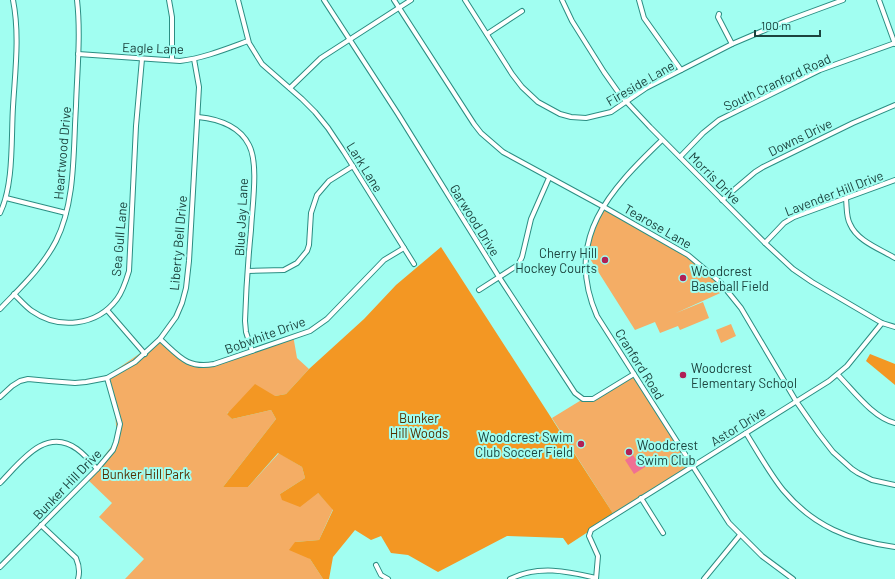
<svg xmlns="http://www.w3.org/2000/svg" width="895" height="579" font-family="Barlow,sans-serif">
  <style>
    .green { fill: #f4ad65 }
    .forest { fill: #f39723 }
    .water { fill: #f07093 }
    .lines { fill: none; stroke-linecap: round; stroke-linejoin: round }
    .minor-casing { stroke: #2b8e83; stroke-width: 6 }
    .minor { stroke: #fff; stroke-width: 4 }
    .poi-dot { fill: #b02056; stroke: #a1fef1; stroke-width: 1.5 }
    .labels { text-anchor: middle; stroke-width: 4; stroke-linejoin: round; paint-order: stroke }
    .street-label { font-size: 13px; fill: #1c433e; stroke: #a1fef1 }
    .poi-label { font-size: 13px; fill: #1c433e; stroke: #a1fef1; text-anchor: start }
    .park-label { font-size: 13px; fill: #542f02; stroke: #a1fef1 }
  </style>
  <rect width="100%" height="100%" fill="#a1fef1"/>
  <g class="green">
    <polygon points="604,207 688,255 727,290 676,313 703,302 709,318 680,330 678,326 660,333 655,322 635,330 587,254 589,245"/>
    <polygon points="731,324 736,336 721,343 716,330"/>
    <polygon points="293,335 297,358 309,369 286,394 275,396 227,413 232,419 271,410 276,419 223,487 248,487 279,453 302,467 305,478 280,494 318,493 333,509 319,540 295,542 310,559 323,579 125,579 144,559 99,517 112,503 87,479 117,439 114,397 104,378 161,339 188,361 207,366"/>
    <polygon points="634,374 692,466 614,515 552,418 583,399 589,400"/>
  </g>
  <g class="forest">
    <polygon points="441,247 614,515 568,545 563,538 507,536 438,572 408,555 391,553 381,536 371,540 355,530 333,557 329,579 323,579 310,559 289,550 295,542 319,540 333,510 318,493 300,507 282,500 280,494 305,478 302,467 278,453 248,487 223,487 276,419 271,410 232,419 227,414 255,384 275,396 286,394 309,369 364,319 396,285"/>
    <polygon points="870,354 895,364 895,385 866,361"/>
  </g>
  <polygon class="water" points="633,455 638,463 645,459 648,465 634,474 625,460"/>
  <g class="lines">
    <defs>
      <g id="minor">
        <polyline points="169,0 172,17 172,60"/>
        <polyline points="238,0 249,43 262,64 302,99 315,112 328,128 344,152 414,264"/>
        <polyline points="324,0 398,114 499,277 575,393 583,399 593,399 634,374"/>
        <polyline points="394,0 474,124 481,133 503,152 604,207 688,255 720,282 741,308 796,401 819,434 833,452 852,469 858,473 872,480 895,485"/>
        <polyline points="465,0 512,74 522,87 538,102 560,114 571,117 586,118 611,112 646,88 732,44 786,21 843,0"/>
        <polyline points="562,0 572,21 604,72 621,96 650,127 765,243 793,269 812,282 882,323 895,327"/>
        <polyline points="639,0 644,18 681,70"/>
        <polyline points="879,0 895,44"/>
        <polyline points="719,14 718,17 732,44"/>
        <polyline points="487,34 522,11"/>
        <path d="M78 54 180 61C204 58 226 49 248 41"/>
        <polyline points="290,88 321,58 411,0"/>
        <path d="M198 117C218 119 239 125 249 145 259 164 252 207 251 230 248 260 246 291 245 321L246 332 252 351"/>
        <path d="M662 140C610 190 563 239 597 316L729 523 762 556 793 579"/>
        <polyline points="680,157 703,133 719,120 820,70 895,43"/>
        <polyline points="6,198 66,213"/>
        <path d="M846 199C847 207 846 217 850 224 857 241 880 249 895 258"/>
        <polyline points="722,200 755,172 763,167 853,123 895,105"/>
        <path d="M0 213C14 185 11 138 13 107 15 72 20 35 13 0"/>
        <polyline points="765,243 784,223 794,217 895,180"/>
        <polyline points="248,271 284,270 297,263 307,251 309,245 311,213 317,195 329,181 353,166"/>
        <polyline points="479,290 518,265 522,257 531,219 549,178"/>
        <path d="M14 294C20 300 26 307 32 311 59 330 97 326 117 299 123 291 126 281 129 271L136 126 142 59"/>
        <path d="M0 309C20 288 42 268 56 241 76 201 73 150 76 106 77 71 81 35 77 0"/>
        <polyline points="107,310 145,354"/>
        <path d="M160 339C179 356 187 369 214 364L310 331 327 319 384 260 404 248"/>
        <path d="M838 375C853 390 873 418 895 423"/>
        <polyline points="0,397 12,386 20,381 28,379 49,381 75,383 86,382 107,378 135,362 160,339 176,317 182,303 186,288 189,261 199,87 194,59"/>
        <path d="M746 433C757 451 770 474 783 490 813 526 850 541 895 547"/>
        <path d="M0 483C20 463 45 426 77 449 84 454 91 462 97 469"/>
        <polyline points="641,498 663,533"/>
        <path d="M41 525 76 558C79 565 80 572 78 579"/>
        <polyline points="376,565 381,575 388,579"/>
        <polyline points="0,567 97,469 113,450 116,442 120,424 107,378"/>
        <path d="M510 579C538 565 567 571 596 578"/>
        <polyline points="596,579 598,556 589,536 591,530 829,381 847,366 882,323"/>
        <polyline points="704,579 740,535"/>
      </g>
    </defs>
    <use href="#minor" class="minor-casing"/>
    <use href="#minor" class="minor"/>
  </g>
  <g class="poi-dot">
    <circle cx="605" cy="260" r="4"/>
    <circle cx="683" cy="278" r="4"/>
    <circle cx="683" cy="375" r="4"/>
    <circle cx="581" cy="444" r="4"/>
    <circle cx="629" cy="452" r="4"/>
  </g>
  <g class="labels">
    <g class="street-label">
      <text transform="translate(153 48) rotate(2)" y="5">Eagle Lane</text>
      <text transform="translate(777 82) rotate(-25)" y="5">South Cranford Road</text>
      <text transform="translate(640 83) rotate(-30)" y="5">Fireside Lane</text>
      <text transform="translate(800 137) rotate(-26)" y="5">Downs Drive</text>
      <text transform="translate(62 153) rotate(-85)" y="5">Heartwood Drive</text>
      <text transform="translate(365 167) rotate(58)" y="5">Lark Lane</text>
      <text transform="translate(715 178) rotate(45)" y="5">Morris Drive</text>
      <text transform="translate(834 193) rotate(-21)" y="5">Lavender Hill Drive</text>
      <text transform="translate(241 217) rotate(-87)" y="5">Blue Jay Lane</text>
      <text transform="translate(475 220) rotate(58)" y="5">Garwood Drive</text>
      <text transform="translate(658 226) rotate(30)" y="5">Tearose Lane</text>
      <text transform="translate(119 239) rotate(-85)" y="5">Sea Gull Lane</text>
      <text transform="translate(178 243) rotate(-85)" y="5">Liberty Bell Drive</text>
      <text transform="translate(265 335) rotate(-20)" y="5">Bobwhite Drive</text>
      <text transform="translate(640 364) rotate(58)" y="5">Cranford Road</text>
      <text transform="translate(738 426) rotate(-32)" y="5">Astor Drive</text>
      <text transform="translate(67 484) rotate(-46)" y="5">Bunker Hill Drive</text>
    </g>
    <g class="poi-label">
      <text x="597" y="258" text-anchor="end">Cherry Hill<tspan x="597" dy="15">Hockey Courts</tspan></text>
      <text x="691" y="276">Woodcrest<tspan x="691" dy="15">Baseball Field</tspan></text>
      <text x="691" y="373">Woodcrest<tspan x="691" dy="15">Elementary School</tspan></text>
      <text x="573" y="442" text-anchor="end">Woodcrest Swim<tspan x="573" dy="15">Club Soccer Field</tspan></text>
      <text x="637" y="450">Woodcrest<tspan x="637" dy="15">Swim Club</tspan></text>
    </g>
    <g class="park-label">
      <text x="419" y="423">Bunker<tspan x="419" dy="15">Hill Woods</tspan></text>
      <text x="146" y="479">Bunker Hill Park</text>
    </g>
  </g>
  <path d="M755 30v6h65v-6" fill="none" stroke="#1c433e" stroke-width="2"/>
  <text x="761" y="30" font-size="12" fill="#1c433e" stroke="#a1fef1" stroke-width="3" paint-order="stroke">100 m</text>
</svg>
